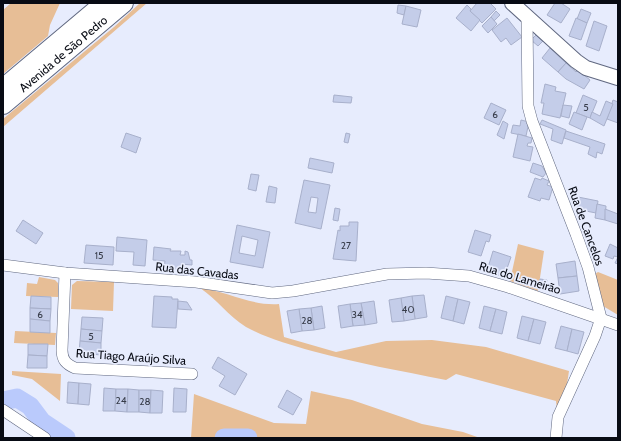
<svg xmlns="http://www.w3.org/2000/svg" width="621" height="441" font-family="Cabin,sans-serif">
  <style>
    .green { fill: #e7be96 }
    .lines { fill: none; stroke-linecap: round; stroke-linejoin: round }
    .river { stroke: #bacafc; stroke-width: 19 }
    .building { fill: #c4cde9; stroke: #a8b0cb; fill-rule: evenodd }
    .minor-casing { stroke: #606880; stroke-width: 12 }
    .tertiary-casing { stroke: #606880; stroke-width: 16 }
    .primary-casing { stroke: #606880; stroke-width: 20 }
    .minor { stroke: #fff; stroke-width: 11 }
    .tertiary { stroke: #fff; stroke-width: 14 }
    .primary { stroke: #fff; stroke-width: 18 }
    .labels { text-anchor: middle; stroke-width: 3.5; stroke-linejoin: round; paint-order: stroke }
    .number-label { font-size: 10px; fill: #373c49 }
    .street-label { font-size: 12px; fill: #080b14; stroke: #e7ecfd }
  </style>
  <rect width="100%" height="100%" fill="#e7ecfd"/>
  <g class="green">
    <polygon points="11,3 60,3 50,25 48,36 3,74 3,10"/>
    <polygon points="140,3 147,3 3,127 3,119 114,27"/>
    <polygon points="518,244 544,251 538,291 510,281"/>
    <polygon points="598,272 618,280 618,315 603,306 595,274"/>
    <polygon points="39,277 55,280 58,283 58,297 26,296 27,283 37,284"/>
    <polygon points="77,281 114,282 113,311 71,309 72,285"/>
    <path d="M200 288C227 291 250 306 279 304L284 337 336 352 386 341 432 340 486 347 569 371 567 384 557 410 556 401 456 374 446 380C401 371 356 363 312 351 290 345 266 338 246 327 228 316 217 299 200 288Z"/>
    <polygon points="15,331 56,333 55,345 14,343"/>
    <polygon points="12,371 61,374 60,401 32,379 12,375"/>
    <polygon points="311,391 352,400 422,424 463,432 480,438 254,438 251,436 225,434 217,438 191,438 194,394 274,423 306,424"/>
  </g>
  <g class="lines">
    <g class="river">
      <polyline points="3,401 17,398 30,406 42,422 66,438"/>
      <polyline points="224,438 248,438"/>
    </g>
  </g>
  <g class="building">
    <polygon points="477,3 490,3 496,9 482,23 470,11"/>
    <polygon points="555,3 561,3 570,9 561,23 547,15"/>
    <polygon points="398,5 406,6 404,15 397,13"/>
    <polygon points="467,5 471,9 470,11 480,20 471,31 456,18"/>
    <polygon points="406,6 421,10 417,27 402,24"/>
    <polygon points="581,9 591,13 587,23 577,19"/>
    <polygon points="496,11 500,15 494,21 491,17"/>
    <polygon points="491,17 497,24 488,33 482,26"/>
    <polygon points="507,18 522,37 511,45 506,38 501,42 492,30"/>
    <polygon points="576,18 587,23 581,40 569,36"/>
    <polygon points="594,21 607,26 599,51 586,46"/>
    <polygon points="536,35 543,41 538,46 531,40"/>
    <polygon points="550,48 566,63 558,72 542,58"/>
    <polygon points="566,63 576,72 578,70 590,80 584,89 566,79 558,72"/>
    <polygon points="545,84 556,87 555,91 566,93 560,118 542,114 544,103 541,103"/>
    <polygon points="334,95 352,97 351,103 333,102"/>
    <polygon points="583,95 597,101 590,118 576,113"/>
    <polygon points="613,100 618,102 618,123 607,119"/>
    <polygon points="606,101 613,104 604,126 590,118 592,112 600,116"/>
    <polygon points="491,103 506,110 499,125 484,118"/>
    <polygon points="563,105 572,106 569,118 561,116"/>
    <polygon points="574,112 587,117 582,130 569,124"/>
    <polygon points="521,120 529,122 526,136 511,133 513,125 520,126"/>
    <polygon points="542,120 566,130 562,144 551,140 553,129 540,124"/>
    <polygon points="503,121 508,124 504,139 497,135"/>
    <polygon points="566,131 605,144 602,154 597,152 596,158 588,154 590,147 564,138"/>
    <polygon points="126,133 141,138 136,153 121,147"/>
    <polygon points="346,133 350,134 348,143 344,142"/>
    <polygon points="518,134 532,138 531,143 528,143 527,146 533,147 530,161 513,157"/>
    <polygon points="310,158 334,163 332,173 308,168"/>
    <polygon points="533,163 542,166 546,173 543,177 530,172"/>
    <polygon points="251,174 259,175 256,191 248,189"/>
    <polygon points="535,178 541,180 542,178 549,181 547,185 553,187 549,200 541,198 540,201 528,197"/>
    <path d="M304 180 330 185 321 229 295 223ZM311 197 318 198 316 213 308 212Z"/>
    <polygon points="269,186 277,188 275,203 266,202"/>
    <polygon points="578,197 598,201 596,213 576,209"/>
    <polygon points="597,204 606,206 605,220 595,218"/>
    <polygon points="335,208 340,209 338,221 333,220"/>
    <polygon points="605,209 618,214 618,224 605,220"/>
    <polygon points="23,220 43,233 36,244 16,231"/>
    <polygon points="349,222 358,222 356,261 333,259 338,230 340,231 340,226 349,226"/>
    <path d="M237 225 270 232 263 268 230 262ZM242 236 258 240 255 256 239 253Z"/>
    <polygon points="475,230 491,235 489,242 486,241 481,256 468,252"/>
    <polygon points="117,237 147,240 145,266 133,265 134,252 116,251"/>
    <polygon points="610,244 618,248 618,264 615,263 618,257 614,256 613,259 605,256"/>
    <polygon points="86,245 114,247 113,265 84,263"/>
    <polygon points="154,247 171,249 170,251 181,251 180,255 185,255 185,251 188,252 190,260 192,260 192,265 181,264 180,268 177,267 177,269 164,268 165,261 153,260"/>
    <polygon points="493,251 511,257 504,277 487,271"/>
    <polygon points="575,261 577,276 558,278 556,264"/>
    <polygon points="577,276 579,291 560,294 558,278"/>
    <polygon points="540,279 547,280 545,290 538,288"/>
    <polygon points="424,295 427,317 415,319 412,296"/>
    <polygon points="31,296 51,297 51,309 30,308"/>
    <polygon points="154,296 172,297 172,299 178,299 176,328 152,327"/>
    <polygon points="412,296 415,319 404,321 401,298"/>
    <polygon points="446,296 458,299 453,321 441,318"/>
    <polygon points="401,298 404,321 392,322 389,300"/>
    <polygon points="458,299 470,302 464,324 453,321"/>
    <polygon points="178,301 187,302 192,310 178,309"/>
    <polygon points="374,301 377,323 365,325 361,303"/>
    <polygon points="361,303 365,325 353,326 350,304"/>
    <polygon points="350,304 353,326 341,328 338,306"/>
    <polygon points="322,306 325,328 314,330 311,308"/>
    <polygon points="484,306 496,309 490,331 479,328"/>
    <polygon points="30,308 51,309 50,321 30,319"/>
    <polygon points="311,308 314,330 302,331 299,309"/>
    <polygon points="299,309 302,331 291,333 287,311"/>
    <polygon points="496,309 507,312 502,334 490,331"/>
    <polygon points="522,316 534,319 528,341 517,338"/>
    <polygon points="82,317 103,318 102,331 81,329"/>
    <polygon points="30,319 50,321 50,333 30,332"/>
    <polygon points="534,319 546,322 540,344 528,341"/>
    <polygon points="561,326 572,329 567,351 555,348"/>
    <polygon points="81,329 102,331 101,343 80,341"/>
    <polygon points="572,329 584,332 578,354 567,351"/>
    <polygon points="80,341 101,343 101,355 79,353"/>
    <polygon points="28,344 48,344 47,356 28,355"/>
    <polygon points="28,355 47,356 47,368 27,368"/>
    <polygon points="218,357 247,374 235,395 219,386 225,376 212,368"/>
    <polygon points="68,382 79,383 78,404 67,403"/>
    <polygon points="79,383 91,384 89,405 78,404"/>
    <polygon points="104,388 116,389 115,411 103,411"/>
    <polygon points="174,388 187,389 186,412 173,412"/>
    <polygon points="116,389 128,389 127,412 115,411"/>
    <polygon points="128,389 139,390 139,412 127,412"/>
    <polygon points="139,390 151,390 150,413 139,412"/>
    <polygon points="151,390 163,391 162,413 150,413"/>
    <polygon points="287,390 302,399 293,415 278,407"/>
  </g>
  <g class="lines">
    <defs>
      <g id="minor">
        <polyline points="527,17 528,106 532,121 576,234 588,267 601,318 595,336 558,417 556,438"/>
        <polyline points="3,265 65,273 196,282 272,293 293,291 387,274 426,273 469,276 508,287 618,325"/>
        <path d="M65 273 62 350C62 360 66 364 75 368L192 374"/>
        <polyline points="3,410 45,438"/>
      </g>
      <polyline id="tertiary" points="512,3 576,61 586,68 618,78"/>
      <g id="primary">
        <polyline points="3,88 104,3"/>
        <path id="s1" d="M3 105 124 3"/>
      </g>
    </defs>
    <use href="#minor" class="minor-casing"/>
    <use href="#tertiary" class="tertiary-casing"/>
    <use href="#primary" class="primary-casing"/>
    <use href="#minor" class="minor"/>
    <use href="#tertiary" class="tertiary"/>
    <use href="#primary" class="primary"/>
  </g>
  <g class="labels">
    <g class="number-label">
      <text x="586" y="111">5</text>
      <text x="495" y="118">6</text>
      <text x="346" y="249">27</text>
      <text x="99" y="259">15</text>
      <text x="408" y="313">40</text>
      <text x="40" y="318">6</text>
      <text x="357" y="318">34</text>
      <text x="307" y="324">28</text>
      <text x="91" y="340">5</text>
      <text x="121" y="404">24</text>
      <text x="145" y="405">28</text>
    </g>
    <g class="street-label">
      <text dy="4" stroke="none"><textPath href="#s1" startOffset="79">Avenida de São Pedro</textPath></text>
      <text transform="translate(586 226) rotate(70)" y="4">Rua de Cancelos</text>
      <text transform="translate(197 271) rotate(6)" y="4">Rua das Cavadas</text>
      <text transform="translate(520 278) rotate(17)" y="4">Rua do Lameirão</text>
      <text transform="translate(131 357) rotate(4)" y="4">Rua Tiago Araújo Silva</text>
    </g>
  </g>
  <rect width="621" height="441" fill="none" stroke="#080b14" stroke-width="8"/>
</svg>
